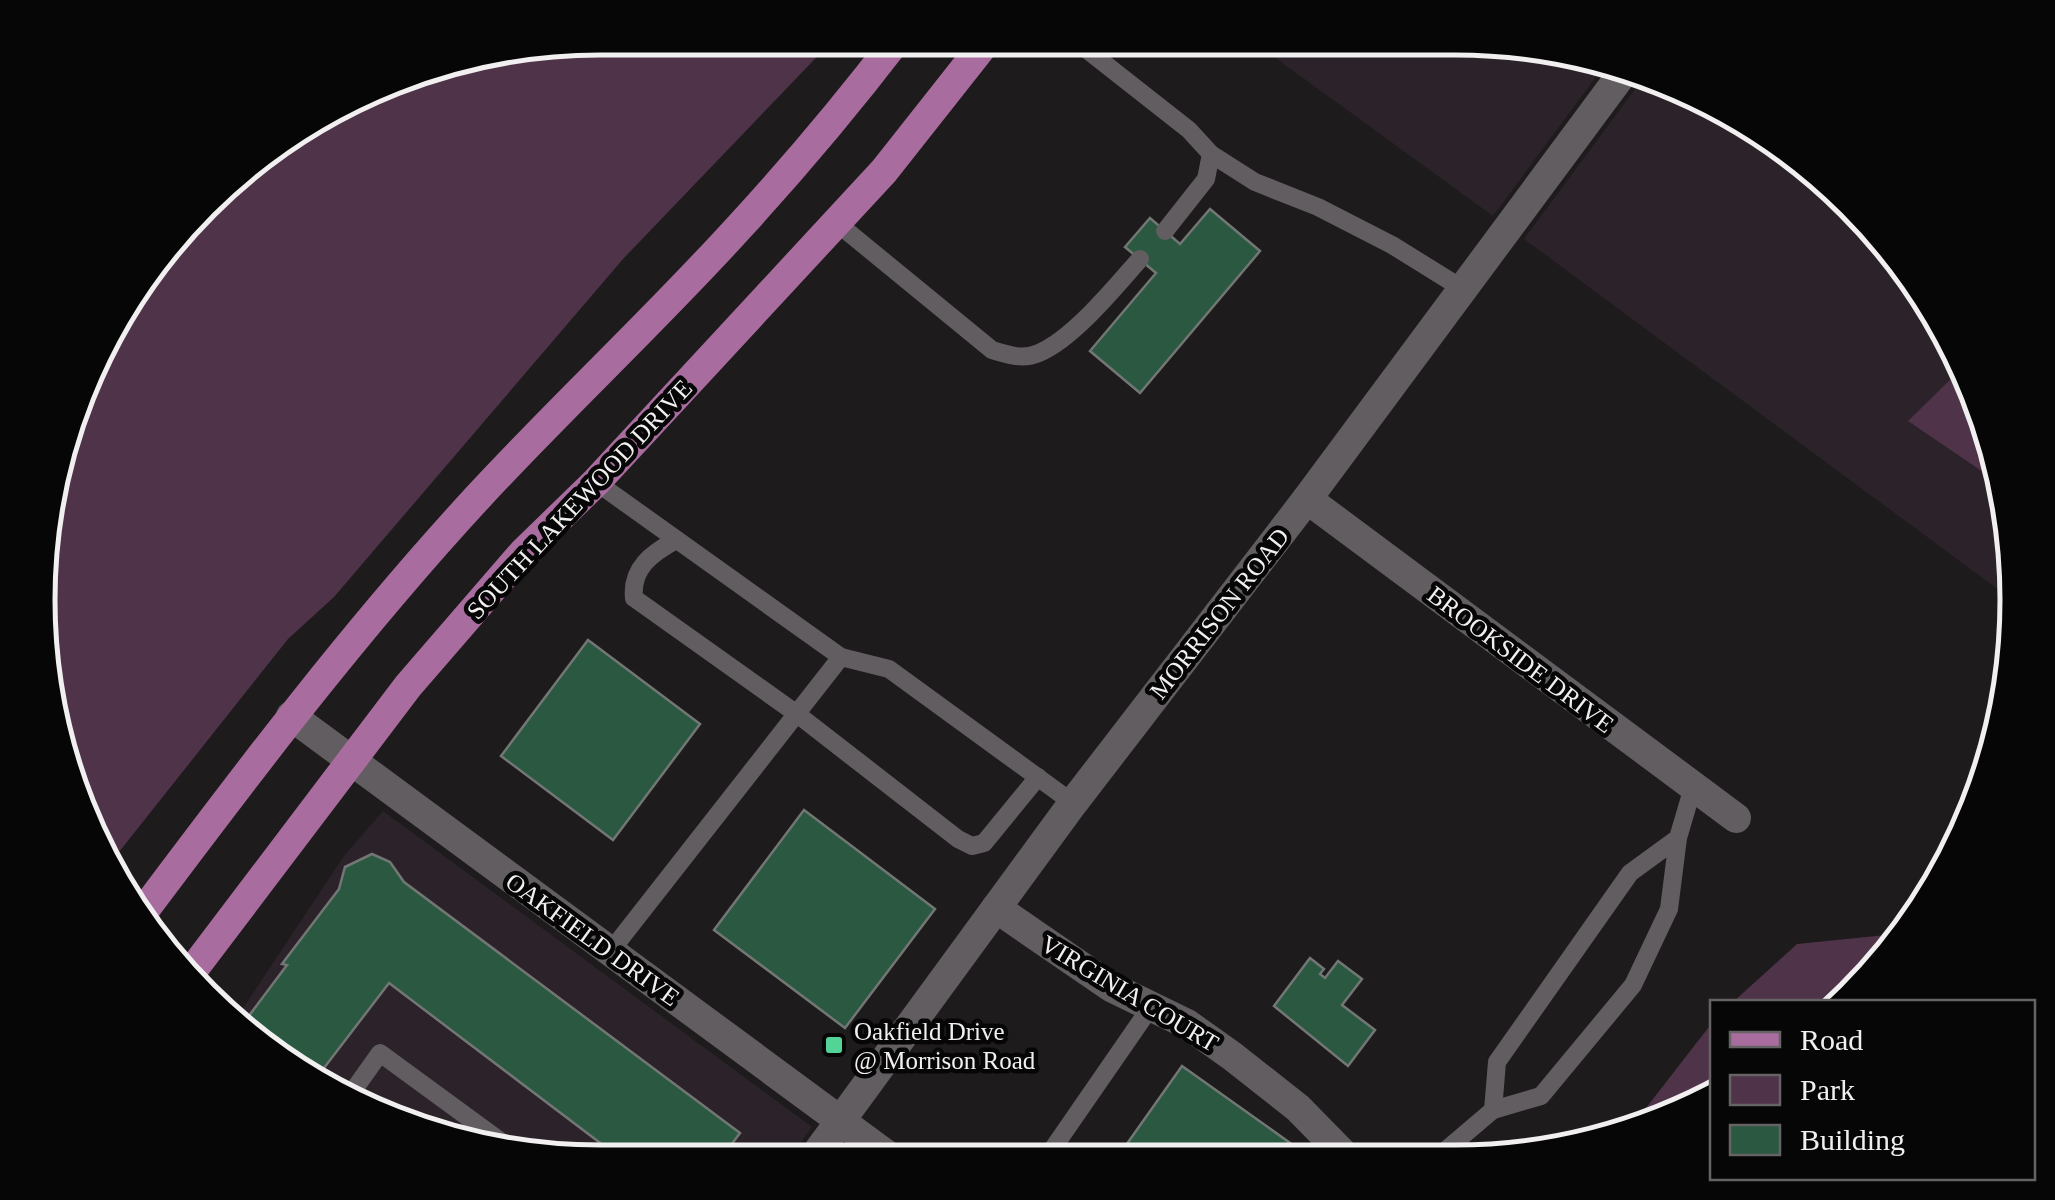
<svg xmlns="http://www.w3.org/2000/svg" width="2055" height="1200" font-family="Georgia,serif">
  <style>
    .built { fill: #2b2329 }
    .green { fill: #4f3349 }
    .building { fill: #2a5840; stroke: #727674; stroke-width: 2.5 }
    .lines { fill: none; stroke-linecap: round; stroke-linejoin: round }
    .service { stroke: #615d60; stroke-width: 18 }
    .minor { stroke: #615d60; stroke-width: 30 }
    .tertiary { stroke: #615d60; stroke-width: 30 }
    .primary { stroke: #a96c9e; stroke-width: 30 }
    .poi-dot { fill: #53d396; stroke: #070607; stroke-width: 4 }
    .labels { text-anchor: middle; stroke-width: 9; stroke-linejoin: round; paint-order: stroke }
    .street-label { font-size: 25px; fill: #f1eff0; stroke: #070607 }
    .poi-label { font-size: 25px; fill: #f1eff0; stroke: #070607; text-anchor: start }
    .rim { fill: none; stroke: #f1eff0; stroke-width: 5 }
  </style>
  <rect width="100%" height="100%" fill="#1e1b1d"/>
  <g class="built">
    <polygon points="1248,38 1492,39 1607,62 1493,216"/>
    <polygon points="1647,73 1767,132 1922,287 1958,372 1909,421 2005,487 2007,596 1524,239"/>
    <polygon points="383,811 812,1127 787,1161 563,1161 419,1132 288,1068 236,1019 344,856"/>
  </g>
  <g class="green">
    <polygon points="600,38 835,38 623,259 334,597 288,639 111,862 68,781 39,636 57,454 133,287 258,153 420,67"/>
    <polygon points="1958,372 2005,487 1908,421"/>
    <polygon points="1906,933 1847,1002 1733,1002 1797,944"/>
    <polygon points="1712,1023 1712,1098 1625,1135"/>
  </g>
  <g class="building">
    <polygon points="1210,209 1260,251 1140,393 1090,351 1156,273 1125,247 1150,218 1180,244"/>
    <polygon points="588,640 700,724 613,840 501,756"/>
    <polygon points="804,810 935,909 845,1028 714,930"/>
    <polygon points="372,854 390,862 404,882 740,1133 719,1161 624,1161 389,983 314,1081 288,1068 242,1025 287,965 282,964 339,889 345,867"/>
    <polygon points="1310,958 1324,969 1320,974 1325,978 1338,961 1362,979 1342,1005 1375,1030 1348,1066 1274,1006"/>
    <polygon points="1182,1066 1300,1150 1292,1161 1142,1161 1124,1148"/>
  </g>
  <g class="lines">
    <g class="service">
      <polyline points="1072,38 1189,130 1211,154 1206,179 1165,231"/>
      <polyline points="1211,154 1255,182 1318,207 1392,245 1463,289"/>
      <path d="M837 223 992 350C1008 355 1023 360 1039 353 1074 338 1115 287 1140 259"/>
      <polyline points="596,482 841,657 889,669 1073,803"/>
      <path d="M676 540C652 553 631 568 634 598L797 714 958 839 972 846 984 843 1038 777"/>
      <polyline points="1678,838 1669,909 1633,985 1541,1096 1493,1110 1497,1062 1630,873 1678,838 1693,787"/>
      <polyline points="610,952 841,657"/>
      <polyline points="348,1098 380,1053 514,1151"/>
      <polyline points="1054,1161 1047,1157 1150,1008"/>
      <polyline points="1433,1161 1493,1110"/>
    </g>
    <g class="minor">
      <polyline points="1307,499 1736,818"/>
      <polyline points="996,908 1111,987 1187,1024 1232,1056 1298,1108 1350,1161"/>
      <polyline points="811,1161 1073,803 1307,499 1628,66"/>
    </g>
    <polyline class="tertiary" points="291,716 895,1161"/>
    <g class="primary">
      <path d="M140 916C248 772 356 629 478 497 564 404 657 318 742 224 797 164 849 102 898 38"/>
      <polyline points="189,975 408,686 523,553 596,482 884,171 989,38"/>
    </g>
  </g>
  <rect class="poi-dot" x="824" y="1035" width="20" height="20" rx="5"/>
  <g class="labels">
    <g class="street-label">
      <text transform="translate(579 499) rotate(-47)" y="9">SOUTH LAKEWOOD DRIVE</text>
      <text transform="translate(1219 613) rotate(-52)" y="9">MORRISON ROAD</text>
      <text transform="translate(1521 659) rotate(37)" y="9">BROOKSIDE DRIVE</text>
      <text transform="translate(593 939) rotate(36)" y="9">OAKFIELD DRIVE</text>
      <text transform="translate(1130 993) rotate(31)" y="9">VIRGINIA COURT</text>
    </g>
    <g class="poi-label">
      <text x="854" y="1040">Oakfield Drive<tspan x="854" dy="29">@ Morrison Road</tspan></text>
    </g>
  </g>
  <path d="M0 0H2055V1200H0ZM600 55H1455A545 545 0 0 1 2000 600V600A545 545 0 0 1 1455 1145H600A545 545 0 0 1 55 600V600A545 545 0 0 1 600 55Z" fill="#070607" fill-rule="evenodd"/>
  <path class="rim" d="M600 55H1455A545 545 0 0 1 2000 600V600A545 545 0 0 1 1455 1145H600A545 545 0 0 1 55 600V600A545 545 0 0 1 600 55Z"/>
  <rect x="1710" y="1000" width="325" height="180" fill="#070607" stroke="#656364" stroke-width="2.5"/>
  <rect x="1730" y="1032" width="50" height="15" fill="#a96c9e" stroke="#656364" stroke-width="2.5"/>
  <text x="1800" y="1050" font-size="30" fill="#f1eff0">Road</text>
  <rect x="1730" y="1075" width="50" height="30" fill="#4f3349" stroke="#656364" stroke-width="2.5"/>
  <text x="1800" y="1100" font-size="30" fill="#f1eff0">Park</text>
  <rect x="1730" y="1125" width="50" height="30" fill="#2a5840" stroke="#656364" stroke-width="2.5"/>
  <text x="1800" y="1150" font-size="30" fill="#f1eff0">Building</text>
</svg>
